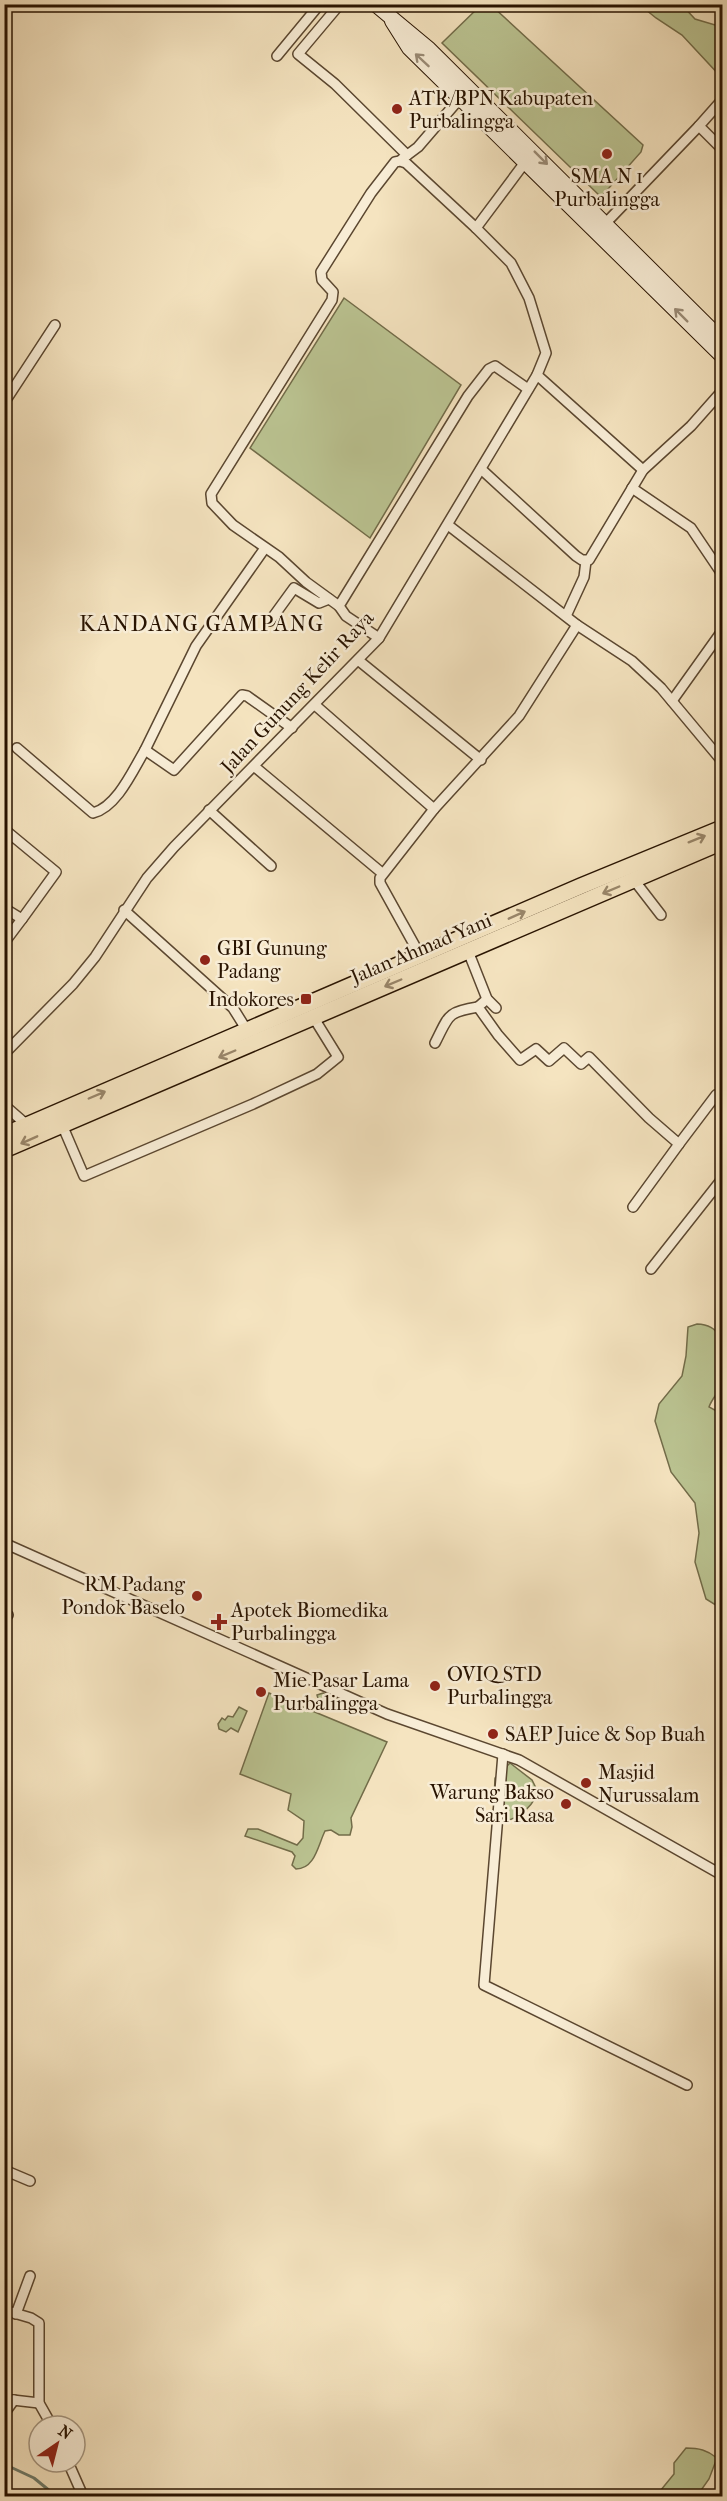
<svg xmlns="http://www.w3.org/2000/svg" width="727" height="2501" font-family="'IM FELL French Canon',serif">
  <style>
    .green { fill: #bbc492; stroke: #726c49; stroke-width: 1.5 }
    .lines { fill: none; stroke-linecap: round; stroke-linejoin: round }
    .stream { stroke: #6e7a69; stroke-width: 3 }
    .street-casing { stroke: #5b4730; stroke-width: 12 }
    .secondary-casing { stroke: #281300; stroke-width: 16 }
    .primary-casing { stroke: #281300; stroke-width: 18 }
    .street { stroke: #f8edd6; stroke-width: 9 }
    .secondary { stroke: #f8edd6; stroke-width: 14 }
    .primary { stroke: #f5e4c0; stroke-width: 15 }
    .oneway { stroke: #9a8b76 }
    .oneway2 { stroke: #99866a }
    .poi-dot { fill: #8f2418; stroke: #f8edd6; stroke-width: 2 }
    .labels { text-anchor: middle; stroke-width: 5; stroke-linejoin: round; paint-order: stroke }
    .poi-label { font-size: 20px; fill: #281300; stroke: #f8edd6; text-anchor: start }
    .street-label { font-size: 20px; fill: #281300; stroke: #f8edd6 }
    .quarter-label { font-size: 22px; letter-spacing: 1.5px; fill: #281300; stroke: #f8edd6 }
  </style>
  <rect width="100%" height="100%" fill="#f5e4c0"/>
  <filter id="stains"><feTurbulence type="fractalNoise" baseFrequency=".00333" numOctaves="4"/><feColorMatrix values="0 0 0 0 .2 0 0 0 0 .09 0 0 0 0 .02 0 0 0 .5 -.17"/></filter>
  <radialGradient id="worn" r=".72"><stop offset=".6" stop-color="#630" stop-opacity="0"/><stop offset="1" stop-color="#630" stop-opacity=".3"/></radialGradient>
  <g class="green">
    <polygon points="481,5 492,6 643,145 641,152 601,197 442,43"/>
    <polygon points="640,5 682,5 695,19 722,27 722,78 682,35 656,18"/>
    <polygon points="344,298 461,385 370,538 250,448"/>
    <path d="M697 1324C722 1325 722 1342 722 1362 722 1368 724 1376 722 1382 721 1390 712 1398 709 1407L722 1414V1609L706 1599 695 1562 699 1533 695 1503 671 1472 655 1421 659 1404 682 1376 686 1356 688 1327Z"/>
    <path d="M269 1693 387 1742 351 1818 352 1827 350 1835H339L331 1830 325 1831C318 1845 315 1869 296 1869L292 1865 295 1856 292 1852 245 1836 248 1829H258L297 1845 303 1838 304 1821 288 1810 291 1794 240 1774Z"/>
    <polygon points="323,1693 344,1701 345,1708 332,1710 319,1702 317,1695"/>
    <polygon points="239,1707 247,1711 238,1732 231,1728 226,1732 219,1729 218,1724 222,1718 225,1720 228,1716 233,1717"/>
    <path d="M510 1763 532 1780 538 1792C531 1810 513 1823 493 1823L495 1778Z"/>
    <path d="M686 2448C699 2448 707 2450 717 2458L709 2479 697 2496H656L674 2474V2463Z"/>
  </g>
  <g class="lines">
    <polyline class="stream" points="4,2464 34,2478 56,2496"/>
    <defs>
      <g id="street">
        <polyline points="340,4 298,54 335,84 407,155"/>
        <polyline points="277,56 320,4"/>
        <polyline points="722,100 699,126 722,149"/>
        <polyline points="402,159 418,147 461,97"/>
        <polyline points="601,228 699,126"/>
        <polyline points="537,375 643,470"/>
        <polyline points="4,403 55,325"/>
        <polyline points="481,469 576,556 582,560 589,560 643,470 691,426 722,391"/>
        <polyline points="632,488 691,528 722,574"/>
        <polyline points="448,525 577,625 632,661 661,688 722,761"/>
        <polyline points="265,548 196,646 145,750 174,770 242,695 247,696 292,728"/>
        <polyline points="339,606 306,582 279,557 233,525 212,503 211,494 332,300 333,292 322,280 321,272 371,193 395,162 400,161 406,163 476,228 526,161"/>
        <polyline points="566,616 584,577 586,561"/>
        <polyline points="270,621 294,588 319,603 329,599"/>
        <polyline points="379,638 346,616 339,606 468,396 489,369 495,366 528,389"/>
        <polyline points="358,660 481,760"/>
        <polyline points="672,701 722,631"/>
        <polyline points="315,705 434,809"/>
        <path d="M17 748 93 813C117 807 133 770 145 750"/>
        <polyline points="255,767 382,873"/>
        <polyline points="209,810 271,866"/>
        <polyline points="4,829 56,872 22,919 4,908"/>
        <polyline points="634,880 661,915"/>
        <polyline points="124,910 233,1008 248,1032"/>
        <polyline points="4,943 22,919"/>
        <polyline points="468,951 487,999 496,1008"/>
        <polyline points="421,957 380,883 380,878 434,809 519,716 577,625"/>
        <polyline points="487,999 478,1007 498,1035 520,1060 536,1049 549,1061 564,1048 581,1064 589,1057 649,1118 679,1144 716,1095 722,1098"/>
        <path d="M435 1043C449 1016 446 1012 478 1007"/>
        <polyline points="4,1054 73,984 95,957 147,878 174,847 379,638 537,375 546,353 529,298 511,263 476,228"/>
        <polyline points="4,1105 27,1125"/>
        <polyline points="60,1120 84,1176 253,1104 317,1074 338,1057 312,1015"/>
        <polyline points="633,1207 679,1144"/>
        <polyline points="651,1269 722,1179"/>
        <polyline points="4,1543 387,1714 519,1760 722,1875"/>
        <polyline points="4,1620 8,1615"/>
        <polyline points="503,1754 484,1985 687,2085"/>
        <polyline points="4,2170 30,2181"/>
        <polyline points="4,2310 31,2318 39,2323 39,2403 52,2426"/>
        <polyline points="16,2314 30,2276"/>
        <polyline points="4,2399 39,2403"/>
        <polyline points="4,2414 14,2400"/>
        <polyline points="68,2462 83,2496"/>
      </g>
      <g id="secondary">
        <polyline points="375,4 429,49 722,340"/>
        <polyline points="392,21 409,48 722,356"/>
      </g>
      <g id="primary">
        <polyline points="4,1135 581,886 722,828"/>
        <polyline points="4,1150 722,842"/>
      </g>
    </defs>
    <use href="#street" class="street-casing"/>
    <use href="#secondary" class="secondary-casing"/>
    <use href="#primary" class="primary-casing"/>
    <use href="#street" class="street"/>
    <use href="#secondary" class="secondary"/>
    <use href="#primary" class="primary"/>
  </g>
  <defs><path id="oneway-shaft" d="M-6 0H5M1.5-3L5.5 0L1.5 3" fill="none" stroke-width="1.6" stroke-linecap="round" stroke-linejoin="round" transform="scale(1.5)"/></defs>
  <g class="oneway">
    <use href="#oneway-shaft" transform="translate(422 60) rotate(-137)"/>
    <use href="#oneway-shaft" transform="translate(541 158) rotate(45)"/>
    <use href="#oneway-shaft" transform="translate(681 315) rotate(-135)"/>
  </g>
  <g class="oneway2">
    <use href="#oneway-shaft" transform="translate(697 839) rotate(-22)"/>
    <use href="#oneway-shaft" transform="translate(611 890) rotate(157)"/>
    <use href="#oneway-shaft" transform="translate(517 915) rotate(-24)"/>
    <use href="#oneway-shaft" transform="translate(393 983) rotate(157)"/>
    <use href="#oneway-shaft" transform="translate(227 1054) rotate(157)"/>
    <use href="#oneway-shaft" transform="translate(97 1095) rotate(-23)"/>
    <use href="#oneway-shaft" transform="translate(29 1140) rotate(156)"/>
  </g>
  <g class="poi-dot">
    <circle cx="397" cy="109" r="6"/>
    <circle cx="607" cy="154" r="6"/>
    <circle cx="205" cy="960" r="6"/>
    <rect x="300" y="993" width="12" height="12" rx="3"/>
    <circle cx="197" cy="1596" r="6"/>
    <path d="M216 1613h6v6h6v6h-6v6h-6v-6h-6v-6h6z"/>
    <circle cx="435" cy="1686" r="6"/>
    <circle cx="261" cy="1692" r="6"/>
    <circle cx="493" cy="1734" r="6"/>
    <circle cx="586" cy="1783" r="6"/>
    <circle cx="566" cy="1804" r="6"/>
  </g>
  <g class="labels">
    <g class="poi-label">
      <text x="409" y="105">ATR/BPN Kabupaten<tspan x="409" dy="23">Purbalingga</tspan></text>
      <text x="607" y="183" text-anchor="middle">SMA N 1<tspan x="607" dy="23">Purbalingga</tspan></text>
      <text x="217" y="955">GBI Gunung<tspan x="217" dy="23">Padang</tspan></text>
      <text x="294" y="1006" text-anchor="end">Indokores</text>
      <text x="185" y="1591" text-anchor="end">RM Padang<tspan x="185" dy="23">Pondok Baselo</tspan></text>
      <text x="231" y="1617">Apotek Biomedika<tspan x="231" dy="23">Purbalingga</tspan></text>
      <text x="447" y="1681">OVIQ STD<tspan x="447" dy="23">Purbalingga</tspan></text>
      <text x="273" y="1687">Mie Pasar Lama<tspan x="273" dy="23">Purbalingga</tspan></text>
      <text x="505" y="1741">SAEP Juice &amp; Sop Buah</text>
      <text x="598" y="1779">Masjid<tspan x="598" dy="23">Nurussalam</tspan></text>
      <text x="554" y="1799" text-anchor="end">Warung Bakso<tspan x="554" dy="23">Sari Rasa</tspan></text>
    </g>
    <g class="street-label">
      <text transform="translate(297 692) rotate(-47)" y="7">Jalan Gunung Kelir Raya</text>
      <text transform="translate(421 948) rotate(-23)" y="7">Jalan Ahmad Yani</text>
    </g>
    <g class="quarter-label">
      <text x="202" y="631">KANDANG GAMPANG</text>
    </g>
  </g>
  <rect width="727" height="2501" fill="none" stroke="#f5e4c0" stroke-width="24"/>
  <rect x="6" y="6" width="715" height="2489" fill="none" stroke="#281300" stroke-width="3"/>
  <rect x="12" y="12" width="703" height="2477" fill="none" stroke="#281300" stroke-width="1.5"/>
  <g transform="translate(57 2444) rotate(35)"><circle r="28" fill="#f8edd6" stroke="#a59680" stroke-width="1.5"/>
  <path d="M0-4.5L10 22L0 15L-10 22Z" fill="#8f2418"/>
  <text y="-9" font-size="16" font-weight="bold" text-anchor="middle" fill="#281300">N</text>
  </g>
  <rect width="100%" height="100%" filter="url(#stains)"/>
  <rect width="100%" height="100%" fill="url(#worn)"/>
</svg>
